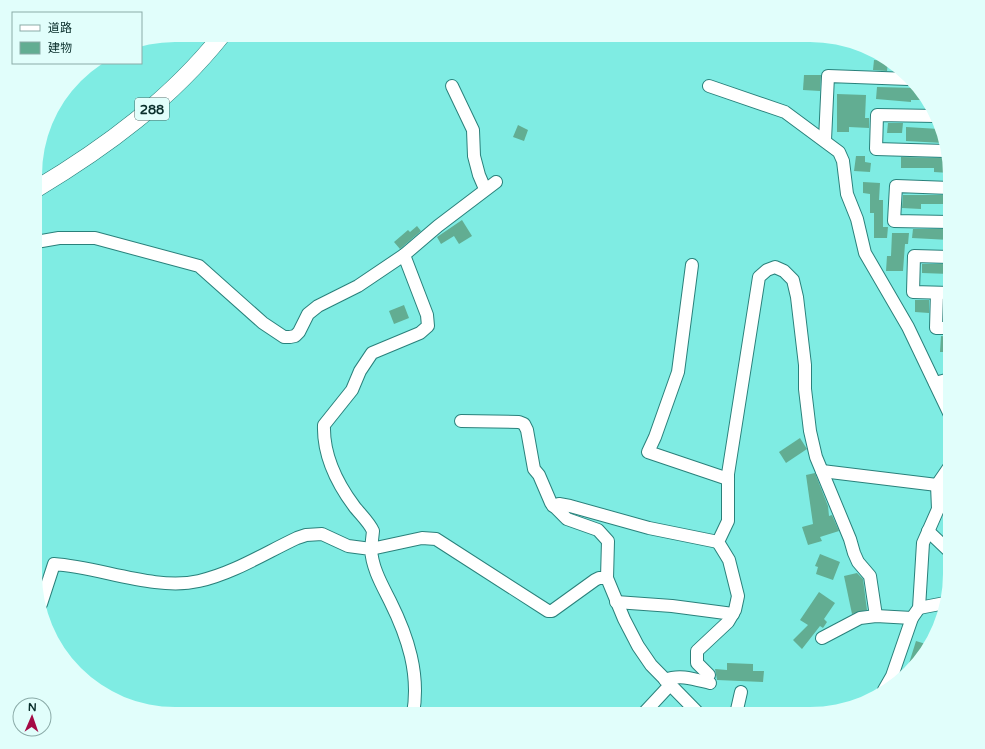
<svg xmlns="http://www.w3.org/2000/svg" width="985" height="749" font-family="'Varela Round','Noto Sans JP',sans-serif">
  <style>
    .building { fill: #62ad92 }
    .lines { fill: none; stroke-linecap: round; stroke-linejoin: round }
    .minor-casing { stroke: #2a817b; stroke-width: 14 }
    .highway-casing { stroke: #2a817b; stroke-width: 18 }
    .minor { stroke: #fff; stroke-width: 12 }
    .highway { stroke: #fff; stroke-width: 17 }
    .labels { text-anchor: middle; stroke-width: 3.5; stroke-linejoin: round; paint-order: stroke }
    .shield { fill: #e1fefb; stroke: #4a6c69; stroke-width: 1 }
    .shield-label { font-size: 13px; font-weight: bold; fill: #092e2b }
  </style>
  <rect width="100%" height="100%" fill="#7fece3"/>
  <g class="building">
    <polygon points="874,60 888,61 887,71 873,70"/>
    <polygon points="804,75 821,75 820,91 803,90"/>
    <polygon points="877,87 917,88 926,100 911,100 911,102 876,99"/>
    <polygon points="837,94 866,95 865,118 869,118 869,128 849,127 849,132 837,132"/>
    <polygon points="888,123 903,123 902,133 887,133"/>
    <polygon points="518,125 528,130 524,141 513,137"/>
    <polygon points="906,127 939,129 943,143 906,141"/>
    <polygon points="856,156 865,156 865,162 871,163 870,172 854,171"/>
    <polygon points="901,157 946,158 950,173 934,172 934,168 901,168"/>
    <polygon points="863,182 880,183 879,200 883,200 883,227 888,227 887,238 874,238 874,213 870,213 870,194 863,193"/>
    <polygon points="903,195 950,195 950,204 921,204 921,209 902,208"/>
    <polygon points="462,220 472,236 459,244 454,236 441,244 437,237"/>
    <polygon points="417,226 421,231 400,249 394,242 408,230 410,232"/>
    <polygon points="913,229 950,229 950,240 912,238"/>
    <polygon points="892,233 909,233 908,244 905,244 903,271 886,271 887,256 891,256"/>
    <polygon points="922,264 950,264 950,274 922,273"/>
    <polygon points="915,300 929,300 929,313 915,312"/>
    <rect x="944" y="300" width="6" height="12"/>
    <polygon points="404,305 409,318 394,324 389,311"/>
    <polygon points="941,336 950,337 950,352 940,352"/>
    <polygon points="800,438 807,449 786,463 779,452"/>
    <polygon points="815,473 828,506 829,516 832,515 839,531 820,537 822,541 808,545 802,527 813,524 806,475"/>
    <polygon points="820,554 840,562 833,580 816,574 818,567 815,566"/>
    <polygon points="857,573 863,579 867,610 852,614 844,576"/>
    <polygon points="819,592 835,603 824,619 827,622 823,628 820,626 802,649 793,640 808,625 800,620"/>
    <polygon points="916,641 929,645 915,666 906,673"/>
    <polygon points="727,663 753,664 753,671 764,671 763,682 717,680 715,669 727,670"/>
  </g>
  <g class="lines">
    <defs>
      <g id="minor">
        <polyline points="452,86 473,130 474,156 479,175 485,189"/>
        <polyline points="709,86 785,112 839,152 843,161 847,194 857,219 865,253 908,327 950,415"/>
        <polyline points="936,116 877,115 876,149 945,151"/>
        <polyline points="825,140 828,76 909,79"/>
        <polyline points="950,222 894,221 896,186 950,188"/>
        <polyline points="36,242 59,238 95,238 199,266 263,323 284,337 290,337 295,336 299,332 308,314 318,306 358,286 404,255 438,226 496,182"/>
        <path d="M404 255 427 315 428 326 420 333 372 353 360 371 352 390 324 425C323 454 337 483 354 506 360 514 369 522 373 531L371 549 422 538 436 539 548 611H552L595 580 599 578H607"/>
        <polyline points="692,265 678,372 655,437 648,452 728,479"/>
        <polyline points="937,293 936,328 950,328"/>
        <polyline points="950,293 913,292 914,256 950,257"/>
        <polyline points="935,383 950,379"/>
        <polyline points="461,421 519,422 524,424 527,430 534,469 539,475 551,503 567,519 598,530 608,541 607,578 624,619 638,646 651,665 699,714"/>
        <polyline points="822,471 937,485"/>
        <polyline points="553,506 559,504 570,506 649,528 718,542"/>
        <polyline points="928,531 950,552"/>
        <polyline points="616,602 672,606 733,614"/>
        <path d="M41 604 54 564C100 567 155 591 199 581 234 573 265 553 297 538L306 535 322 534 348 546 371 549C372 568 382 585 390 601 408 637 420 674 413 714"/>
        <polyline points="919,608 945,603"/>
        <polyline points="822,638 860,618 876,616 912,618"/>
        <polyline points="709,675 697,663 697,651 728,622 735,610 738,596 729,560 718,542 728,521 728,474 759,277 767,270 775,267 784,271 793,280 797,297 805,365 805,389 810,431 816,457 850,539 854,553 858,562 870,576 876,616"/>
        <path d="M665 680C680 674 694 679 710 683"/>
        <polyline points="884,690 892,676 912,618 919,608 923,543 938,509 937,485 950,466"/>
        <polyline points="643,714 670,685"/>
        <polyline points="736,714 741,692"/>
      </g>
      <path id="highway" d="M36 189C106 147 171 99 222 35"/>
    </defs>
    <use href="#minor" class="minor-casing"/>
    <use href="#highway" class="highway-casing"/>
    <use href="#minor" class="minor"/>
    <use href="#highway" class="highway"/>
  </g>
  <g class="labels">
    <rect class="shield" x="135" y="98" width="34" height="22" rx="3"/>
    <g class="shield-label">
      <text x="152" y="114">288</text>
    </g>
  </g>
  <path d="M0 0H985V749H0ZM175 42H810A133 133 0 0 1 943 175V574A133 133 0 0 1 810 707H175A133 133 0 0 1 42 574V175A133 133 0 0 1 175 42Z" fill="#e1fefb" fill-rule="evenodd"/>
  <rect x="12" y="12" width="130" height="52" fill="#e1fefb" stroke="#8baba8"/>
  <rect x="20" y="25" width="20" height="6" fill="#ffffff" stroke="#8baba8"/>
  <text x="48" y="32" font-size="12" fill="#092e2b">道路</text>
  <rect x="20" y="42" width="20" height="12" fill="#62ad92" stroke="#8baba8"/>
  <text x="48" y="52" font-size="12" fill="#092e2b">建物</text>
  <g transform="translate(32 717) rotate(2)"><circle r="19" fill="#e1fefb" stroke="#8baba8"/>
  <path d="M0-3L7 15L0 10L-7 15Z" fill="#a40b45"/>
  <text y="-6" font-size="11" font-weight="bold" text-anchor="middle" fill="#092e2b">N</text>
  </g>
</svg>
